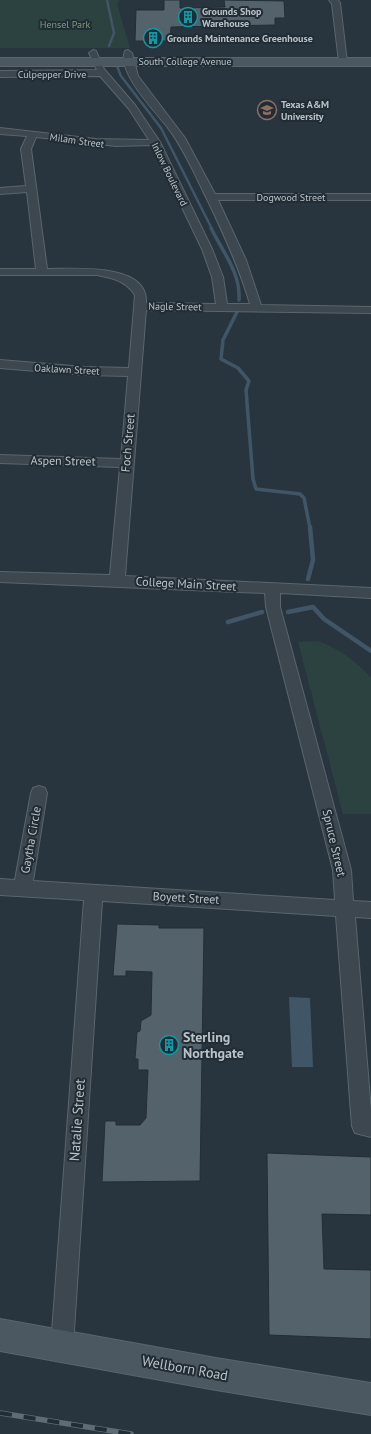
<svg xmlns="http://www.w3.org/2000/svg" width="371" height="1434" font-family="'PT Sans',sans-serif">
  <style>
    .green { fill: #2b4240 }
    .water { fill: #405666 }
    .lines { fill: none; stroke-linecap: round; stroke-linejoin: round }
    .stream-far2 { stroke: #405666; stroke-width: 2.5 }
    .stream-far1 { stroke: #405666; stroke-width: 3.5 }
    .stream { stroke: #405666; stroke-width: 4.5 }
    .building { fill: #54626b; stroke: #232e36 }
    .minor-casing { stroke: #5a656c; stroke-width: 2 }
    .secondary-casing { stroke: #5a656c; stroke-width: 2 }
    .minor { fill: #3c474f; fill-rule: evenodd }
    .secondary { fill: #4b5761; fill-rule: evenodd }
    .rail-casing { stroke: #5f6b75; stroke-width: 5.5 }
    .rail { stroke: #212c34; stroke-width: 4; stroke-dasharray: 12; stroke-linecap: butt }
    .labels { text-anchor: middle; stroke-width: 4; stroke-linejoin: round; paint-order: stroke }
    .far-poi-label { font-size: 10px; font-weight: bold; fill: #b9c2c9; stroke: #212c34; text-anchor: start }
    .far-park-label { font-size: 10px; fill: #799d7c; stroke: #212c34 }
    .far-street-label { font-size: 10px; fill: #b9c2c9; stroke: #212c34 }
    .street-label { font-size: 12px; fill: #b9c2c9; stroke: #212c34 }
    .near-poi-label { font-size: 14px; font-weight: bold; fill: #b9c2c9; stroke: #212c34; text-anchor: start }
    .near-street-label { font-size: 14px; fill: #b9c2c9; stroke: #212c34 }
  </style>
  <rect width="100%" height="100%" fill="#28353f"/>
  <g class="green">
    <polygon points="0,0 120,0 117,4 130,48 0,48"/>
    <path d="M318 641C340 649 356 661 371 678V814H343L298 642Z"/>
  </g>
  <polygon class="water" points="289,997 310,998 313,1067 292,1067"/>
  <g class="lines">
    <g class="stream-far2">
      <polyline points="107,0 114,33 109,46"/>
      <polyline points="117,66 121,76 161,128 212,229"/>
    </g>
    <g class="stream-far1">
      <path d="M211 228C222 251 241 273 239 300"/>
      <polyline points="237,312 223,340 221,359 238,368 249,381 246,390 253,479 256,489 300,494 304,498 310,528"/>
    </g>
    <g class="stream">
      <polyline points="308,579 313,560 310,527"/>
      <polyline points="288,612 313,607 324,619 371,651"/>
      <polyline points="228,622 262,612"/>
    </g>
  </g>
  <g class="building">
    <polygon points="164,0 180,0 180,8 225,7 224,0 284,1 285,18 275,18 275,25 171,27 170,41 135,41 136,10 164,10"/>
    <polygon points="117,924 159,925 159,928 204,928 200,1181 102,1182 105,1121 116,1121 116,1125 140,1125 146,1118 148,1070 138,1070 138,1059 135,1059 137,1032 140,1031 141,1021 151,1015 152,972 126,971 126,976 113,976"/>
    <polygon points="267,1153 371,1157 371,1215 322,1214 324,1269 371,1270 371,1339 269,1335"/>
  </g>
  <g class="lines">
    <defs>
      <g id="minor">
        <polygon points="329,0 338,0 340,3 347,62 343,65 339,62 332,4"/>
        <path d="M93 50 96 51 104 69 135 105 160 142 212 249 223 277 227 304H250C239 267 223 232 206 197 195 175 184 149 168 128 157 113 116 72 125 51L128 50 132 53 138 76 185 138 215 194H371V200H218L246 260 261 305 371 307V313L146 310 125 576 371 588V598L280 593V607L351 870 353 901 371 902V918L355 917 371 1111V1137L355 1133 352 1126 336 916 102 901 73 1346 70 1354 62 1357 54 1354 51 1346 84 900 0 895V879L15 880 31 793 33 788 39 786 45 788 47 793 33 881 335 900 333 870 266 607 265 593 0 582V572L110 575 120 467 0 463V455L121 459 128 376 85 375 0 368V360L85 367 129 368 135 295C126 281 113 278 97 275H0V269H36L27 192 0 194V188L26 186 21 149 27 136 0 134V128L96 139 149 140 129 109 100 76 0 77V71L97 70 89 53ZM36 137 116 146 152 145 202 249 212 277 216 304 146 303C149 262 72 269 47 269L31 149Z"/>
      </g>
      <g id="secondary">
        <rect x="0" y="58" width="371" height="8"/>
        <polygon points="0,1319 216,1358 371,1383 371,1415 216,1390 0,1351"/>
      </g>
    </defs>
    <use href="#minor" class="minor-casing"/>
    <use href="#secondary" class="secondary-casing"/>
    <use href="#minor" class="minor"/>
    <use href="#secondary" class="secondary"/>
    <defs>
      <polyline id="rail" points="0,1413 131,1434"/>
    </defs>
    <use href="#rail" class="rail-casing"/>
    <use href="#rail" class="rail"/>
  </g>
  <defs>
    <symbol id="building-ring" viewBox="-11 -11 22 22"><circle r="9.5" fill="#212c34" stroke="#0f9aa8" stroke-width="1.5"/><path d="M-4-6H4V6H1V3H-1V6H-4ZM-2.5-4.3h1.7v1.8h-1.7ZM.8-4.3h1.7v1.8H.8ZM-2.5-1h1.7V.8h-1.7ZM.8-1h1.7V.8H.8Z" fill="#0f9aa8"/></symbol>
    <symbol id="university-ring" viewBox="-11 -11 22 22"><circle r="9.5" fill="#212c34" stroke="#8d6e63" stroke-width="1.5"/><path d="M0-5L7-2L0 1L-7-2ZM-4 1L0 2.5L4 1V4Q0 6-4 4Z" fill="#8d6e63"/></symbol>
  </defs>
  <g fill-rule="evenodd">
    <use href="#building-ring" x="177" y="6" width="22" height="22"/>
    <use href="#building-ring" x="142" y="27" width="22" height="22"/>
    <use href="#university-ring" x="256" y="99" width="22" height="22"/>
    <use href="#building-ring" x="158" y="1034" width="22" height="22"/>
  </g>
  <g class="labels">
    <g class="far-poi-label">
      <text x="202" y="15">Grounds Shop<tspan x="202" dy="12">Warehouse</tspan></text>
      <text x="167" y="42">Grounds Maintenance Greenhouse</text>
      <text x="281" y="108">Texas A&amp;M<tspan x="281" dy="12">University</tspan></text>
    </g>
    <g class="far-park-label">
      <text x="65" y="28">Hensel Park</text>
    </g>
    <g class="far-street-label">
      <text x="185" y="65">South College Avenue</text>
      <text x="52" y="78">Culpepper Drive</text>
      <text transform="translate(77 140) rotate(8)" y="4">Milam Street</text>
      <text transform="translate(170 174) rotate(64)" y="4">Inlow Boulevard</text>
      <text x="291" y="201">Dogwood Street</text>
      <text transform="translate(175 306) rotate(1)" y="4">Nagle Street</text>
      <text transform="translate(67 369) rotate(3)" y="4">Oaklawn Street</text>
    </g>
    <g class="street-label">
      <text transform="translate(128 443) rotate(-85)" y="4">Foch Street</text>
      <text transform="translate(63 461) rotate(1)" y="4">Aspen Street</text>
      <text transform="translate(186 584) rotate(3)" y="4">College Main Street</text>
      <text transform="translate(31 840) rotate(-80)" y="4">Gaytha Circle</text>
      <text transform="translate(334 843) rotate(77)" y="4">Spruce Street</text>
      <text transform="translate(186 898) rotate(3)" y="4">Boyett Street</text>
    </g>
    <g class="near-poi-label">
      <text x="183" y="1042">Sterling<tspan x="183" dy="16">Northgate</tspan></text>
    </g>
    <g class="near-street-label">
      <text transform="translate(77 1120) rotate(-86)" y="5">Natalie Street</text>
      <text transform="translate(185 1368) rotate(10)" y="5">Wellborn Road</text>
    </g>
  </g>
</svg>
